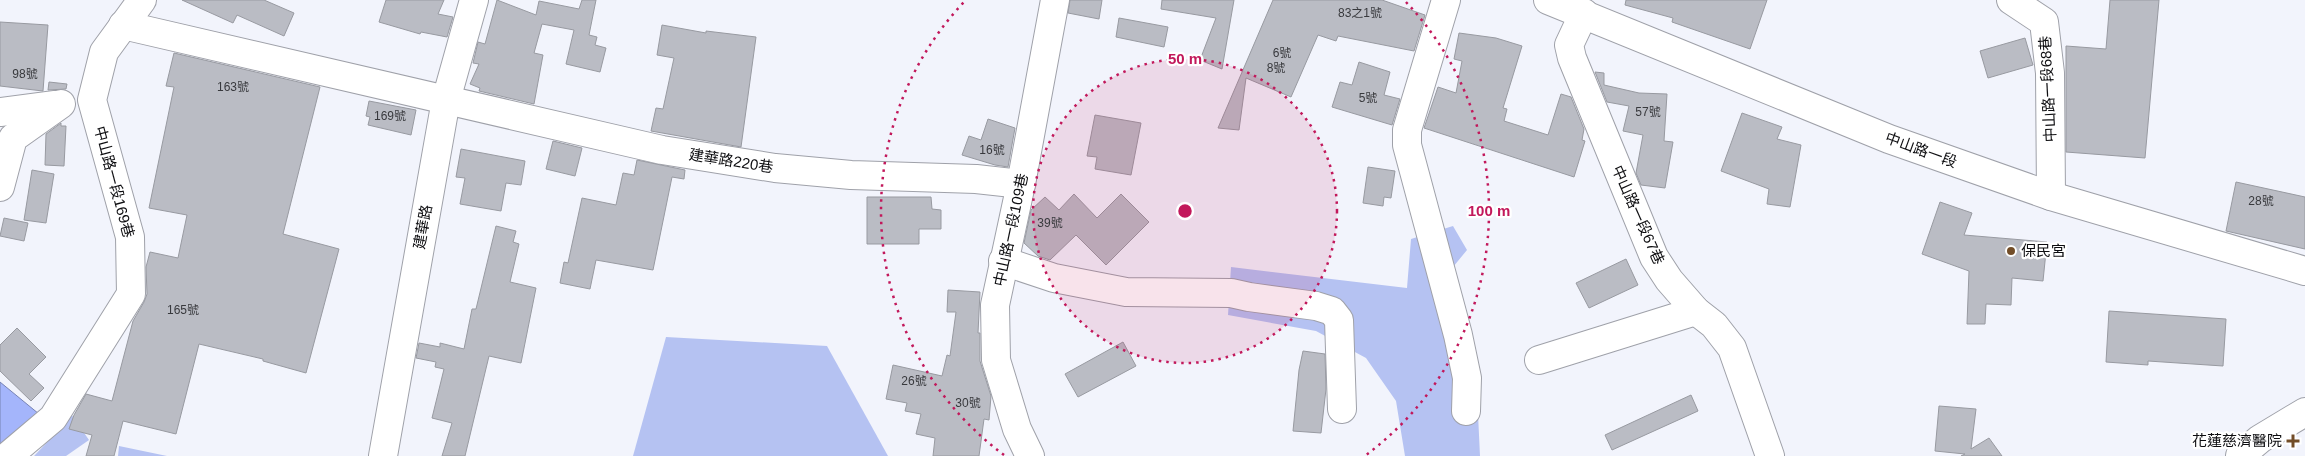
<svg xmlns="http://www.w3.org/2000/svg" width="2305" height="456" font-family="Arial,'Noto Sans TC',sans-serif">
  <style>
    .green { fill: #b5c2f2 }
    .water { fill: #a4b5fb; stroke: #7783b4 }
    .building { fill: #babcc4; stroke: #989aa1 }
    .lines { fill: none; stroke-linecap: round; stroke-linejoin: round }
    .minor-casing { stroke: #9fa1a9; stroke-width: 30 }
    .minor { stroke: #fff; stroke-width: 28 }
    .ring { fill: none; stroke: #c2185b; stroke-width: 2.5; stroke-dasharray: 2.5 5 }
    .poi-dot { fill: #724d28; stroke: #fff; stroke-width: 2 }
    .labels { text-anchor: middle; stroke-width: 4.5; stroke-linejoin: round; paint-order: stroke }
    .number-label { font-size: 12px; fill: #38393d }
    .street-label { font-size: 15px; fill: #0d0d10; stroke: #fff }
    .poi-label { font-size: 15px; fill: #0d0d10; stroke: #fff; text-anchor: start }
    .centre { fill: #c2185b; stroke: #fff; stroke-width: 2.5 }
    .ring-label { font-size: 15px; text-anchor: middle; font-weight: bold; fill: #c2185b; stroke: #fff; stroke-width: 4.5; stroke-linejoin: round; paint-order: stroke }
  </style>
  <rect width="100%" height="100%" fill="#f2f4fc"/>
  <g class="green">
    <polygon points="1453,226 1467,250 1444,278 1477,393 1480,456 1405,456 1396,401 1366,358 1316,331 1228,315 1231,267 1407,288 1411,239"/>
    <polygon points="666,337 827,346 888,456 633,456"/>
    <polygon points="69,411 89,440 66,456 34,456 59,430"/>
    <polygon points="119,446 167,456 118,456"/>
  </g>
  <polygon class="water" points="0,382 39,414 0,447"/>
  <g class="building">
    <polygon points="182,0 264,0 294,13 284,36 237,15 233,23"/>
    <polygon points="386,0 444,0 438,14 453,17 447,37 421,32 420,34 379,22"/>
    <polygon points="497,0 536,15 539,1 579,9 582,0 596,0 589,35 597,37 595,45 606,48 600,72 566,64 574,30 542,24 534,53 543,55 534,104 479,91 480,88 470,84 479,64 473,63 478,42 485,44"/>
    <polygon points="1070,0 1102,0 1099,19 1068,13"/>
    <polygon points="1162,0 1234,0 1222,69 1200,60 1216,18 1161,9"/>
    <polygon points="1273,0 1382,0 1425,15 1414,51 1338,36 1336,41 1318,35 1291,97 1246,78 1239,130 1218,128"/>
    <polygon points="1626,0 1767,0 1750,49 1672,22 1673,18 1625,5"/>
    <polygon points="2110,0 2159,0 2145,158 2066,152 2066,46 2106,49"/>
    <polygon points="1119,18 1168,27 1164,47 1116,37"/>
    <polygon points="0,22 48,25 43,91 0,86"/>
    <polygon points="662,25 706,33 706,31 756,37 741,147 651,131 656,108 663,109 674,58 657,55"/>
    <polygon points="1459,33 1496,38 1522,46 1503,108 1507,109 1504,121 1548,135 1561,94 1571,97 1584,129 1582,140 1585,141 1574,177 1424,128 1438,87 1456,93 1462,61 1454,59"/>
    <polygon points="2025,38 2033,65 1988,78 1980,51"/>
    <polygon points="174,53 320,87 283,234 339,249 306,373 263,361 263,359 199,344 176,434 123,421 114,456 86,456 92,435 69,429 74,415 86,394 112,401 133,321 144,302 147,294 146,267 150,252 178,258 187,215 149,208 174,87 166,86"/>
    <polygon points="1359,62 1390,72 1384,95 1400,99 1392,125 1332,107 1340,82 1352,85"/>
    <polygon points="1595,72 1604,73 1604,85 1639,93 1667,94 1664,141 1673,142 1665,188 1641,185 1636,173 1643,135 1623,131 1629,106 1607,102"/>
    <polygon points="49,82 67,84 66,89 48,90"/>
    <polygon points="369,101 416,110 411,135 368,125 370,117 366,116"/>
    <polygon points="1742,113 1782,127 1777,139 1801,145 1790,207 1767,204 1769,189 1721,171"/>
    <polygon points="1095,115 1141,123 1131,175 1095,169 1097,157 1087,156"/>
    <polygon points="988,119 1015,128 1008,167 995,165 962,155 969,136 981,140"/>
    <polygon points="61,123 61,126 66,126 64,166 45,165 46,134"/>
    <polygon points="553,141 582,148 575,176 546,169"/>
    <polygon points="461,149 525,161 521,185 506,183 501,211 460,204 465,178 456,177"/>
    <polygon points="637,160 685,170 684,179 672,177 653,270 596,260 590,289 560,283 564,262 568,263 582,198 616,205 623,173 634,175"/>
    <polygon points="1368,167 1395,171 1391,198 1384,197 1383,206 1363,203"/>
    <polygon points="32,170 54,174 46,223 24,220"/>
    <polygon points="2236,182 2305,197 2305,249 2226,231"/>
    <polygon points="1074,194 1097,218 1121,194 1149,222 1106,265 1076,235 1050,260 1038,256 1024,243 1031,210 1045,197 1059,210"/>
    <polygon points="867,197 931,197 932,209 941,210 941,229 919,229 919,244 867,244"/>
    <polygon points="1940,202 1972,213 1964,235 2047,242 2043,281 2012,278 2011,305 1986,304 1985,324 1967,324 1969,271 1922,254"/>
    <polygon points="4,218 28,223 24,241 0,236"/>
    <polygon points="496,226 516,231 513,242 519,244 510,282 536,288 521,363 489,356 465,456 442,456 452,423 432,418 444,369 435,367 436,362 416,358 419,343 440,347 440,343 464,349 472,309 476,309"/>
    <polygon points="1626,259 1638,285 1589,308 1576,283"/>
    <polygon points="948,290 980,292 978,333 980,333 980,361 991,396 989,420 984,419 979,456 933,456 935,438 916,434 921,414 905,411 907,403 886,399 893,365 942,376 947,355 950,356 956,312 947,312"/>
    <polygon points="2109,311 2226,319 2223,366 2148,361 2148,365 2106,362"/>
    <polygon points="17,328 46,357 29,374 44,388 31,401 0,371 0,345"/>
    <polygon points="1123,342 1136,366 1078,397 1065,374"/>
    <polygon points="1303,351 1325,354 1326,389 1321,433 1293,431 1299,370"/>
    <polygon points="1691,395 1698,411 1612,450 1605,435"/>
    <polygon points="1939,406 1976,409 1971,449 1989,438 2002,456 1961,456 1965,454 1935,451"/>
  </g>
  <g class="lines">
    <defs>
      <g id="minor">
        <polyline points="1446,0 1407,130 1407,145 1458,335 1467,378 1466,411"/>
        <polyline points="1548,0 1889,139 2051,196 2305,271"/>
        <polyline points="2011,0 2044,22 2050,73 2051,196"/>
        <polyline points="1584,13 1569,45 1572,58 1654,257 1669,280 1696,311 1714,325 1732,348 1770,456"/>
        <polyline points="123,25 662,150 775,168 851,175 976,179 1021,184"/>
        <polyline points="0,112 55,105"/>
        <polyline points="0,187 13,138 61,104"/>
        <polyline points="1003,261 1054,278 1126,292 1231,293 1249,297 1316,306 1332,311 1339,320 1342,409"/>
        <polyline points="1539,360 1696,311"/>
        <polyline points="8,456 53,418 131,294 130,237 92,100 104,52 142,0"/>
        <polyline points="383,456 446,100 474,0"/>
        <polyline points="1030,456 1017,429 996,360 995,305 1021,184 1055,0"/>
        <polyline points="2240,456 2260,439 2305,412"/>
      </g>
    </defs>
    <use href="#minor" class="minor-casing"/>
    <use href="#minor" class="minor"/>
  </g>
  <circle cx="1185" cy="211" r="152" fill="#c2185b" fill-opacity=".12"/>
  <g class="ring">
    <circle cx="1185" cy="211" r="152"/>
    <path d="M1004 455A304 304 0 0 1 964 2M1406 2A304 304 0 0 1 1366 455"/>
  </g>
  <g class="poi-dot">
    <circle cx="2011" cy="251" r="5"/>
    <path d="M2290.5 433.5h5v5h5v5h-5v5h-5v-5h-5v-5h5z"/>
  </g>
  <g class="labels">
    <g class="number-label">
      <text x="1360" y="17">83之1號</text>
      <text x="1282" y="57">6號</text>
      <text x="1276" y="72">8號</text>
      <text x="25" y="78">98號</text>
      <text x="233" y="91">163號</text>
      <text x="1368" y="102">5號</text>
      <text x="1648" y="116">57號</text>
      <text x="390" y="120">169號</text>
      <text x="992" y="154">16號</text>
      <text x="2261" y="205">28號</text>
      <text x="1050" y="227">39號</text>
      <text x="183" y="314">165號</text>
      <text x="914" y="385">26號</text>
      <text x="968" y="407">30號</text>
    </g>
    <g class="street-label">
      <text transform="translate(2048 89) rotate(-93)" y="5">中山路一段68巷</text>
      <text transform="translate(1921 150) rotate(20)" y="5">中山路一段</text>
      <text transform="translate(731 161) rotate(9)" y="5">建華路220巷</text>
      <text transform="translate(114 182) rotate(75)" y="5">中山路一段169巷</text>
      <text transform="translate(1638 215) rotate(66)" y="5">中山路一段67巷</text>
      <text transform="translate(423 227) rotate(-80)" y="5">建華路</text>
      <text transform="translate(1011 230) rotate(-78)" y="5">中山路一段109巷</text>
    </g>
    <g class="poi-label">
      <text x="2021" y="256">保民宮</text>
      <text x="2282" y="446" text-anchor="end">花蓮慈濟醫院</text>
    </g>
  </g>
  <circle cx="1185" cy="211" r="8" class="centre"/>
  <g class="ring-label">
    <text x="1185" y="64">50 m</text>
    <text x="1489" y="216">100 m</text>
  </g>
</svg>
